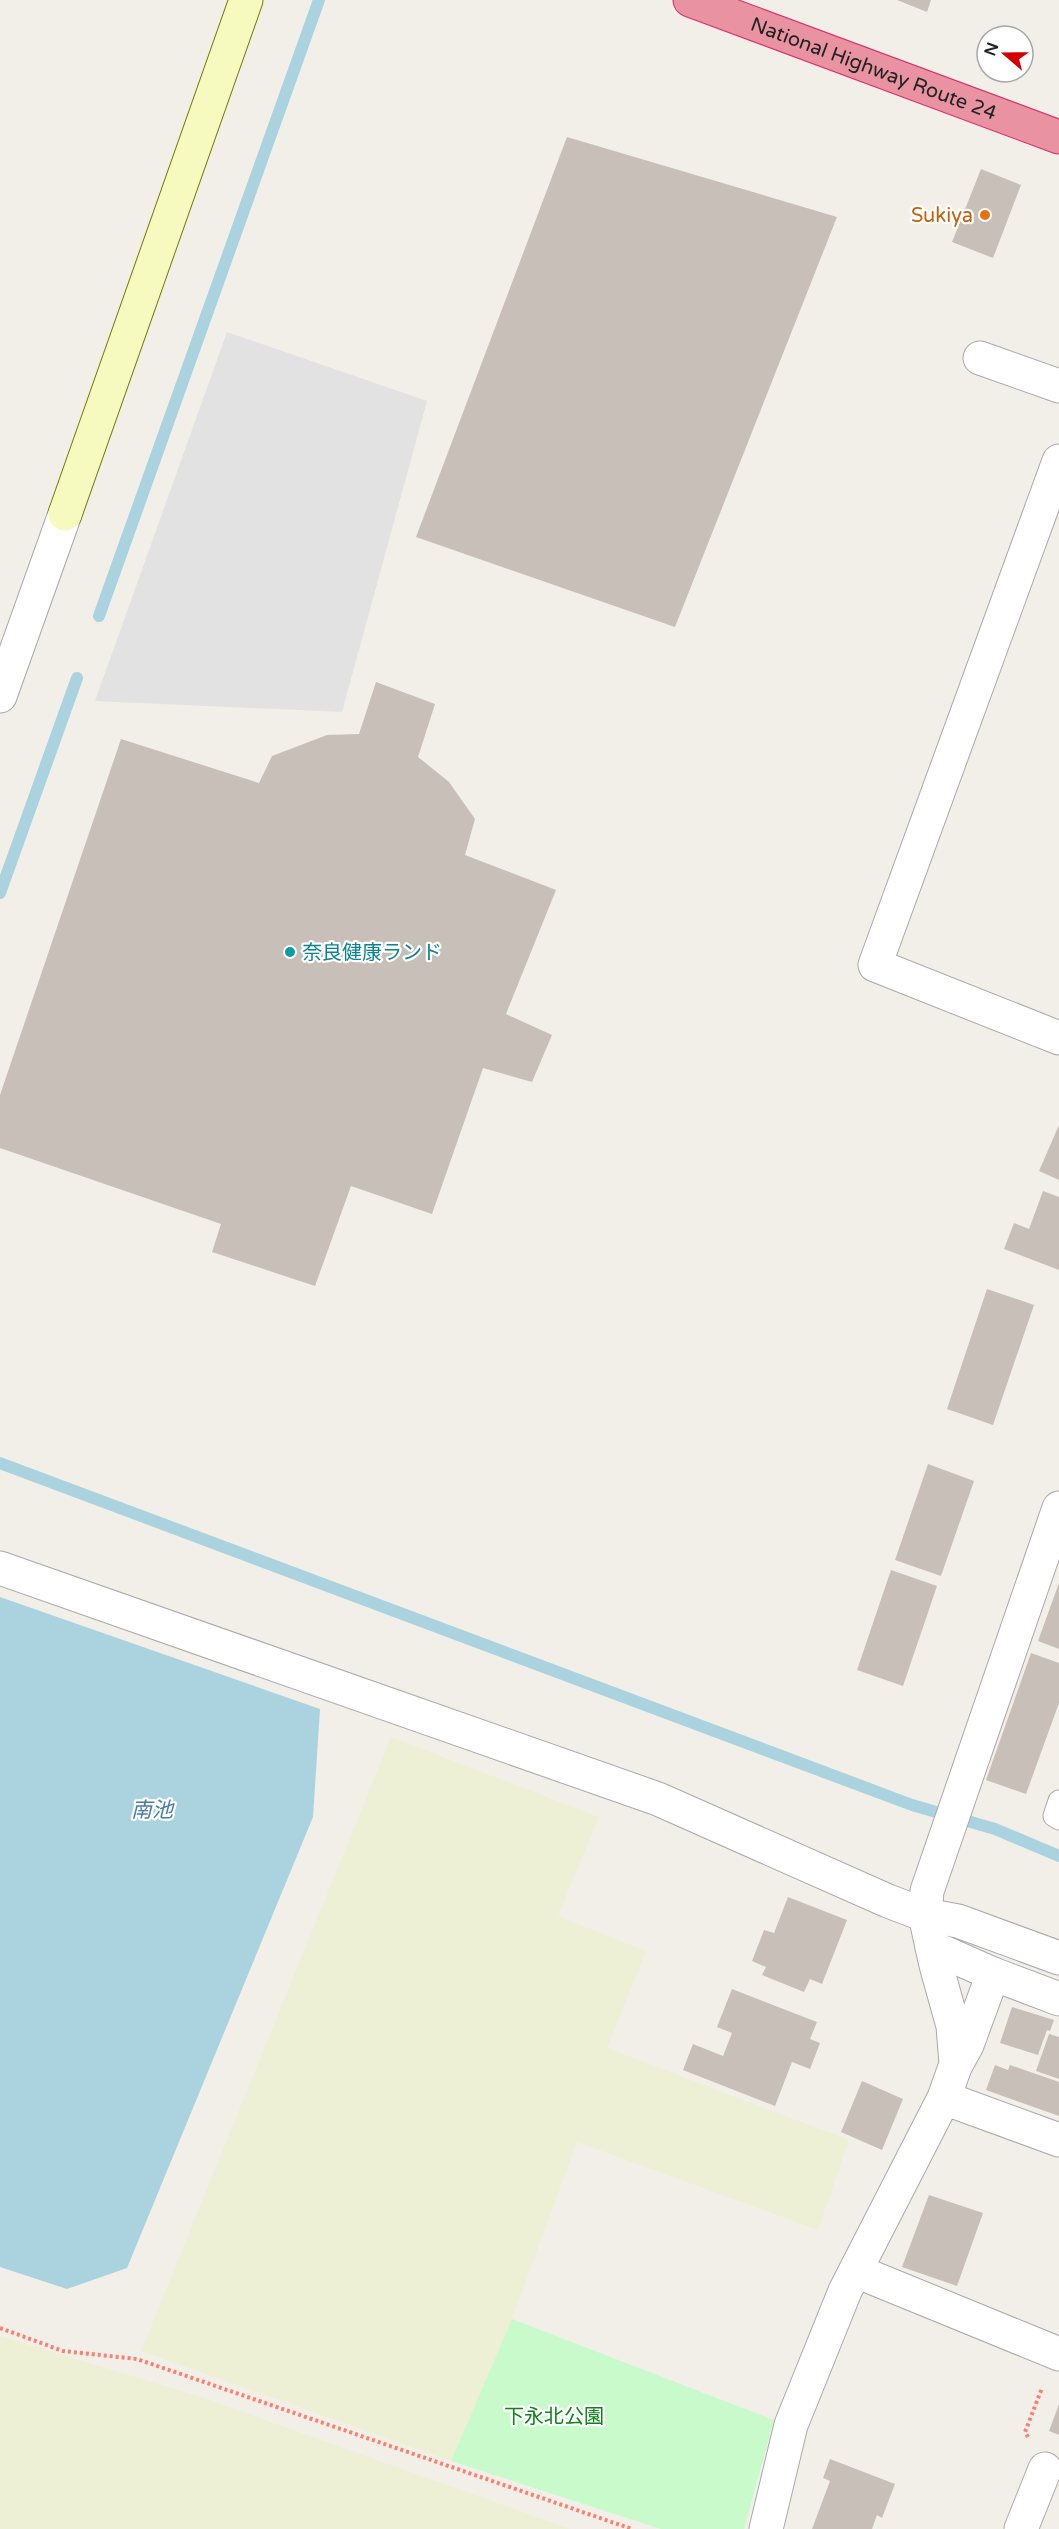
<svg xmlns="http://www.w3.org/2000/svg" width="1059" height="2529" font-family="'Varela Round','Noto Sans JP',sans-serif">
  <style>
    .farmland { fill: #eef0d5 }
    .park { fill: #c8facc }
    .parking { fill: #e2e2e2 }
    .water { fill: #aad3df }
    .lines { fill: none; stroke-linecap: round; stroke-linejoin: round }
    .stream { stroke: #aad3df; stroke-width: 12 }
    .building { fill: #c7bfb8 }
    .lane-casing { stroke: #a9a9a9; stroke-width: 23 }
    .street-casing { stroke: #a9a9a9; stroke-width: 35 }
    .secondary-casing { stroke: #707d05; stroke-width: 35 }
    .highway-casing { stroke: #dc2a67; stroke-width: 35 }
    .path { stroke: #fa8072; stroke-width: 4; stroke-dasharray: 3 3; stroke-linecap: butt }
    .lane { stroke: #fff; stroke-width: 21 }
    .street { stroke: #fff; stroke-width: 33 }
    .secondary { stroke: #f7fabf; stroke-width: 33 }
    .highway { stroke: #e892a2; stroke-width: 33 }
    .food-dot { fill: #e8710a; stroke: #fff; stroke-width: 2 }
    .culture-dot { fill: #0f9aa8; stroke: #fff; stroke-width: 2 }
    .labels { text-anchor: middle; stroke-width: 4.5; stroke-linejoin: round; paint-order: stroke }
    .street-label { font-size: 20px; fill: #222; stroke: #fff }
    .food-label { font-size: 20px; fill: #c56008; stroke: #fff; text-anchor: end }
    .culture-label { font-size: 20px; fill: #0d838f; stroke: #fff; text-anchor: start }
    .park-label { font-size: 20px; fill: #0c8416; stroke: #fff }
    .water-label { font-size: 21px; font-style: italic; fill: #4a7aab; stroke: #fff }
  </style>
  <rect width="100%" height="100%" fill="#f2efe9"/>
  <g class="farmland">
    <polygon points="391,1737 599,1817 558,1916 646,1951 607,2048 849,2140 818,2230 577,2142 512,2319 451,2461 141,2351"/>
    <polygon points="0,2336 195,2395 570,2529 0,2529"/>
  </g>
  <polygon class="park" points="512,2319 774,2420 744,2529 661,2529 451,2461"/>
  <polygon class="parking" points="227,332 427,401 342,712 95,701"/>
  <polygon class="water" points="0,1597 320,1709 313,1817 127,2268 67,2289 0,2267"/>
  <g class="lines">
    <g class="stream">
      <polyline points="99,616 319,0"/>
      <polyline points="0,893 77,678"/>
      <polyline points="0,1463 912,1805 995,1829 1059,1856"/>
    </g>
  </g>
  <g class="building">
    <polygon points="897,0 931,0 927,12"/>
    <polygon points="567,137 837,217 675,627 416,537"/>
    <polygon points="981,169 1021,185 993,258 952,242"/>
    <polygon points="376,682 435,704 418,757 449,782 475,819 465,855 556,890 506,1014 552,1035 532,1082 483,1068 432,1214 351,1186 315,1286 212,1252 221,1224 0,1148 0,1095 121,739 259,783 272,756 327,735 359,734"/>
    <polygon points="1059,1125 1059,1180 1039,1171"/>
    <polygon points="1043,1191 1059,1197 1059,1270 1004,1249 1014,1223 1029,1229"/>
    <polygon points="987,1289 1034,1305 993,1425 947,1409"/>
    <polygon points="928,1464 974,1481 941,1576 895,1560"/>
    <polygon points="891,1570 937,1586 903,1686 857,1670"/>
    <polygon points="1059,1583 1059,1649 1038,1641"/>
    <polygon points="1031,1653 1059,1663 1059,1703 1026,1794 986,1780"/>
    <polygon points="788,1897 847,1920 822,1984 810,1979 804,1992 762,1975 766,1967 752,1961 764,1930 774,1933"/>
    <polygon points="732,1989 817,2022 810,2039 820,2043 810,2069 792,2062 775,2106 683,2070 693,2044 723,2056 732,2033 717,2027"/>
    <polygon points="1012,2007 1054,2020 1050,2031 1047,2030 1038,2055 1000,2043"/>
    <polygon points="1049,2034 1059,2037 1059,2079 1036,2071"/>
    <polygon points="995,2065 1008,2070 1010,2065 1059,2082 1059,2116 986,2090"/>
    <polygon points="862,2081 903,2099 882,2150 841,2132"/>
    <polygon points="929,2195 983,2213 957,2286 902,2267"/>
    <polygon points="1059,2404 1059,2435 1049,2431"/>
    <polygon points="830,2459 895,2484 882,2518 877,2515 872,2529 812,2529 830,2481 823,2478"/>
  </g>
  <g class="lines">
    <defs>
      <polyline id="lane" points="1059,1801 1054,1816 1059,1819"/>
      <g id="street">
        <polyline points="980,358 1059,386"/>
        <polyline points="1059,461 875,965 1059,1038"/>
        <polyline points="0,696 65,514"/>
        <polyline points="0,1568 658,1799 888,1901 925,1915 958,1921 1059,1958"/>
        <polyline points="932,1947 993,1974"/>
        <polyline points="957,2063 967,2045 993,1974 1059,1999"/>
        <polyline points="944,2098 1059,2140"/>
        <polyline points="856,2271 1059,2354"/>
        <polyline points="766,2529 791,2425 845,2291 944,2098 956,2064 953,2026 936,1965 925,1915 927,1891 1059,1508"/>
        <polyline points="1021,2529 1045,2469"/>
      </g>
      <polyline id="secondary" points="65,514 246,0"/>
      <g id="highway">
        <path id="s1" d="M690 0 1059 137"/>
      </g>
    </defs>
    <use href="#lane" class="lane-casing"/>
    <use href="#street" class="street-casing"/>
    <use href="#secondary" class="secondary-casing"/>
    <use href="#highway" class="highway-casing"/>
    <g class="path">
      <polyline points="0,2328 63,2351 137,2359 632,2529"/>
      <polyline points="1028,2437 1025,2432 1042,2388"/>
    </g>
    <use href="#lane" class="lane"/>
    <use href="#street" class="street"/>
    <use href="#secondary" class="secondary"/>
    <use href="#highway" class="highway"/>
  </g>
  <circle class="food-dot" cx="985" cy="215" r="6"/>
  <circle class="culture-dot" cx="290" cy="952" r="6"/>
  <g class="labels">
    <g class="street-label">
      <text dy="7" stroke="none"><textPath href="#s1" startOffset="196">National Highway Route 24</textPath></text>
    </g>
    <g class="food-label">
      <text x="973" y="222">Sukiya</text>
    </g>
    <g class="culture-label">
      <text x="302" y="959">奈良健康ランド</text>
    </g>
    <g class="park-label">
      <text x="554" y="2423">下永北公園</text>
    </g>
    <g class="water-label">
      <text x="152" y="1817">南池</text>
    </g>
  </g>
  <g transform="translate(1005 54) rotate(290)"><circle r="28" fill="#ffffff" stroke="#a7a7a7" stroke-width="1.5"/>
  <path d="M0-4.5L10 22L0 15L-10 22Z" fill="#d40000"/>
  <text y="-9" font-size="16" font-weight="bold" text-anchor="middle" fill="#222222">N</text>
  </g>
</svg>
